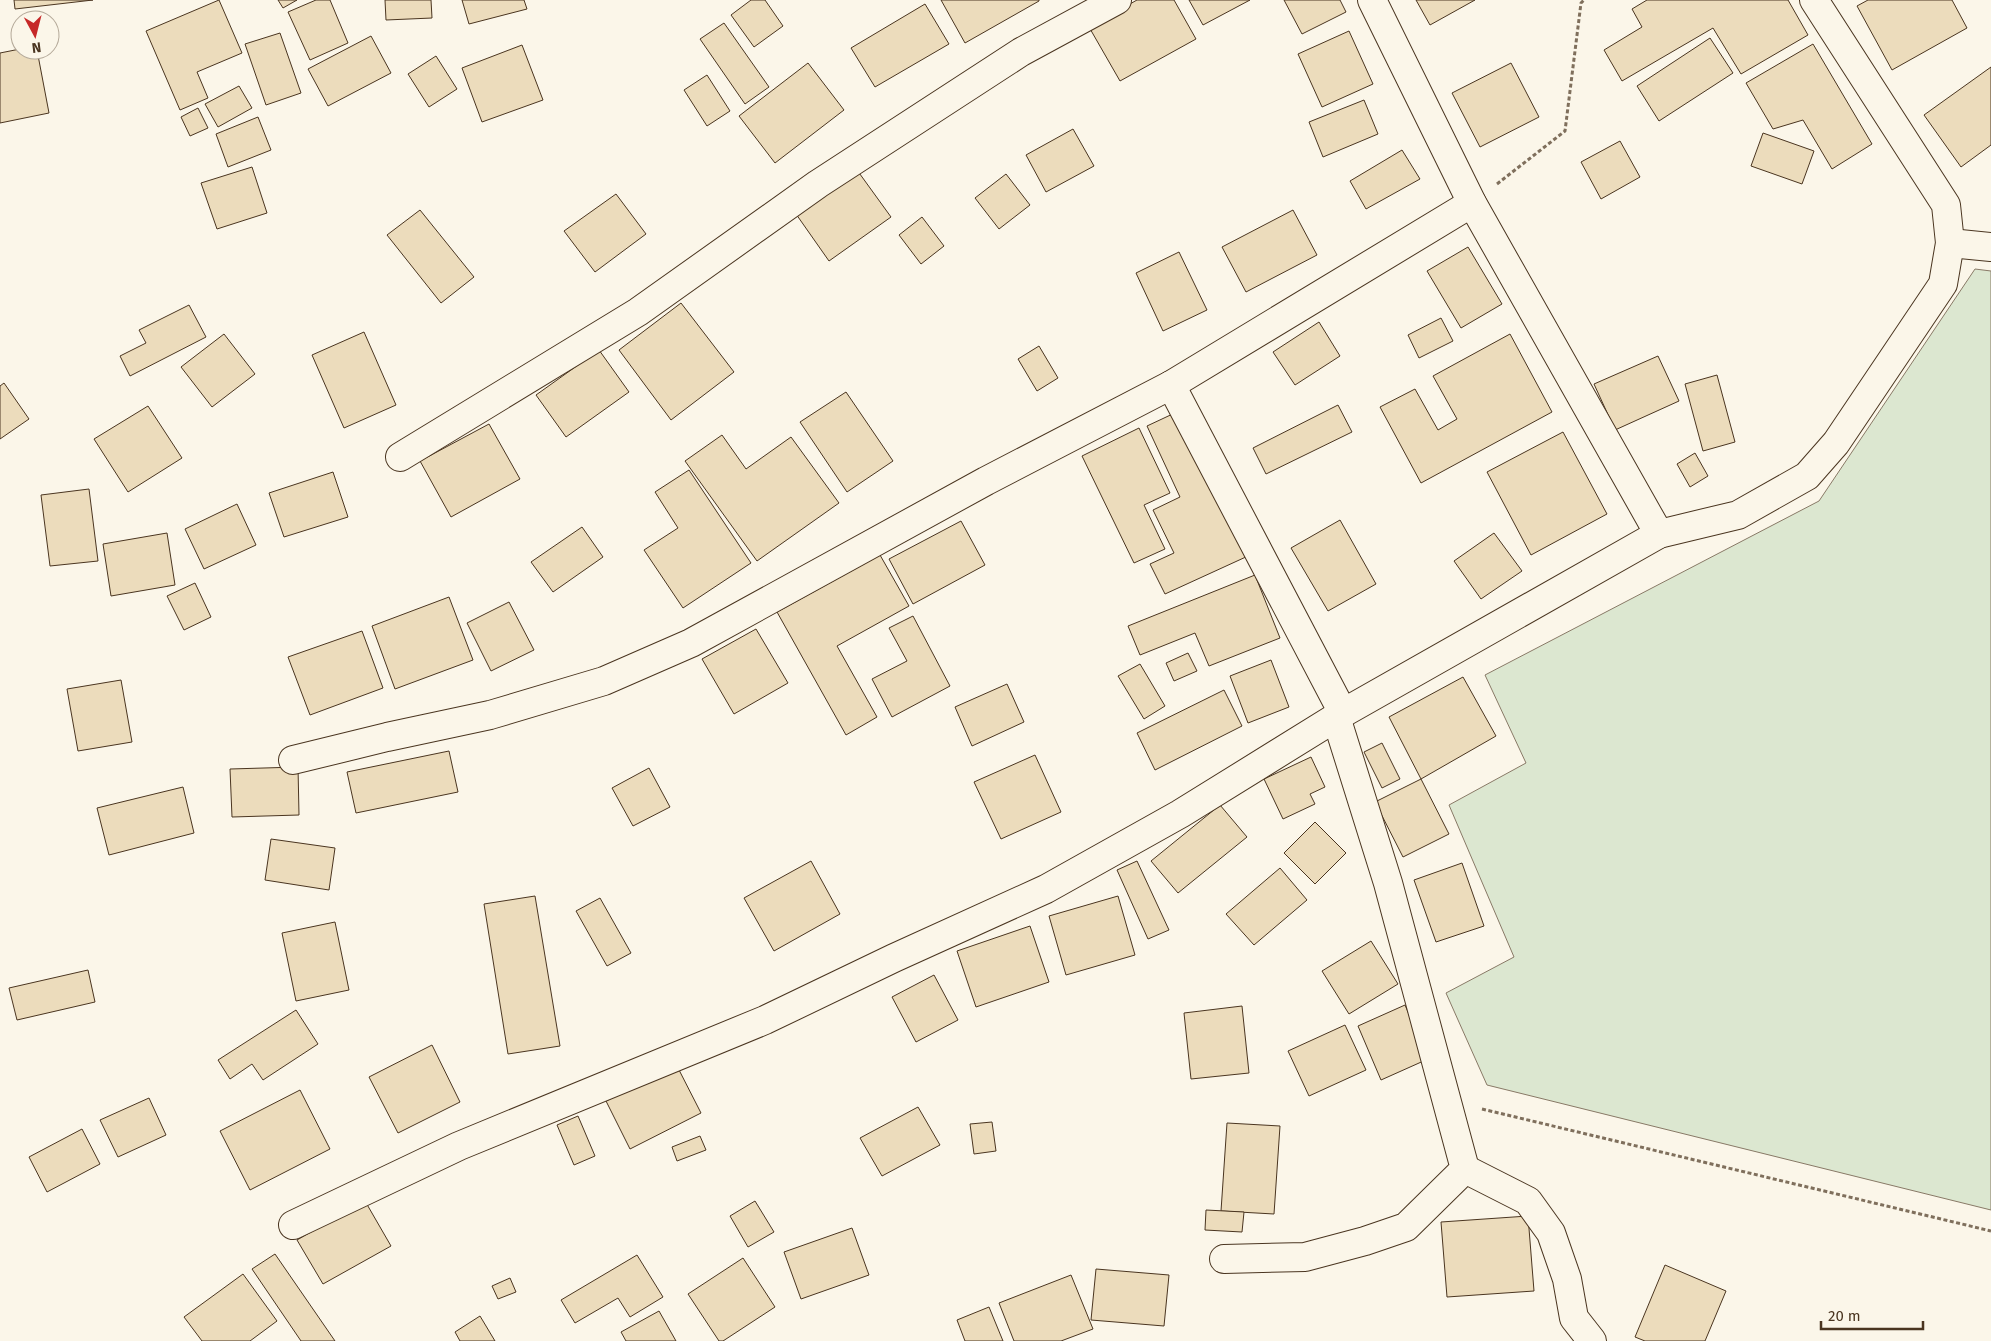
<svg xmlns="http://www.w3.org/2000/svg" width="1991" height="1341" font-family="'Fira Sans',sans-serif">
  <style>
    .green { fill: #dce7d0; stroke: #887966 }
    .building { fill: #ecdcbc; stroke: #4a3520 }
    .lines { fill: none; stroke-linecap: round; stroke-linejoin: round }
    .street-casing { stroke: #4a3520; stroke-width: 30 }
    .path { stroke: #7f6f5c; stroke-width: 3; stroke-dasharray: 4 2.5; stroke-linecap: butt }
    .street { stroke: #fbf6e9; stroke-width: 28 }
  </style>
  <rect width="100%" height="100%" fill="#fbf6e9"/>
  <polygon class="green" points="1975,269 1991,271 1991,1210 1487,1085 1446,993 1514,957 1449,805 1526,763 1485,675 1819,501"/>
  <g class="building">
    <polygon points="14,0 93,0 15,9"/>
    <polygon points="219,0 242,53 197,72 208,98 180,110 146,31"/>
    <polygon points="278,0 297,0 283,8"/>
    <polygon points="316,0 330,0 348,43 310,60 288,12"/>
    <polygon points="385,0 431,0 432,18 386,20"/>
    <polygon points="462,0 524,0 527,9 469,24"/>
    <polygon points="751,0 765,0 783,26 754,47 731,15"/>
    <polygon points="941,0 1039,0 1039,1 965,43"/>
    <polygon points="1137,0 1174,0 1196,39 1120,81 1089,27"/>
    <polygon points="1189,0 1250,0 1203,25"/>
    <polygon points="1284,0 1340,0 1346,12 1302,34"/>
    <polygon points="1416,0 1475,0 1430,25"/>
    <polygon points="1647,0 1788,0 1808,35 1741,74 1713,28 1622,81 1604,50 1642,27 1632,9"/>
    <polygon points="1868,0 1952,0 1967,28 1892,70 1857,6"/>
    <polygon points="925,4 949,44 875,87 851,48"/>
    <polygon points="724,23 769,87 745,104 700,39"/>
    <polygon points="1349,31 1373,84 1322,107 1298,54"/>
    <polygon points="280,33 301,93 266,105 245,44"/>
    <polygon points="371,36 391,73 328,106 308,69"/>
    <polygon points="1710,38 1733,73 1659,121 1637,86"/>
    <polygon points="1813,44 1872,144 1832,169 1803,120 1773,129 1746,83"/>
    <polygon points="522,45 543,100 482,122 462,68"/>
    <polygon points="20,49 37,50 49,113 0,123 0,53"/>
    <polygon points="436,56 457,89 429,107 408,74"/>
    <polygon points="808,63 844,110 775,163 739,116"/>
    <polygon points="1511,63 1539,117 1480,147 1452,93"/>
    <polygon points="1991,67 1991,145 1961,167 1924,115"/>
    <polygon points="707,75 730,111 707,126 684,90"/>
    <polygon points="239,86 252,108 218,127 205,104"/>
    <polygon points="1364,100 1378,134 1323,157 1309,122"/>
    <polygon points="198,108 208,128 190,136 181,117"/>
    <polygon points="258,117 271,150 228,167 216,134"/>
    <polygon points="1073,129 1094,166 1046,192 1026,155"/>
    <polygon points="1763,133 1814,151 1802,184 1751,166"/>
    <polygon points="1620,141 1640,177 1601,199 1581,162"/>
    <polygon points="1402,150 1420,179 1366,209 1350,181"/>
    <polygon points="252,167 267,213 217,229 201,183"/>
    <polygon points="857,170 891,217 829,261 796,214"/>
    <polygon points="1006,174 1030,205 999,229 975,198"/>
    <polygon points="616,194 646,234 595,272 564,231"/>
    <polygon points="420,210 474,277 441,303 387,235"/>
    <polygon points="1293,210 1317,255 1246,292 1222,247"/>
    <polygon points="922,217 944,246 921,264 899,235"/>
    <polygon points="1468,247 1502,304 1461,328 1427,271"/>
    <polygon points="1179,252 1207,310 1163,331 1136,273"/>
    <polygon points="681,303 734,372 671,420 619,350"/>
    <polygon points="189,305 206,337 130,376 120,356 146,343 139,330"/>
    <polygon points="1441,318 1453,341 1419,358 1408,335"/>
    <polygon points="1319,322 1340,356 1295,385 1273,352"/>
    <polygon points="364,332 396,405 344,428 312,355"/>
    <polygon points="224,334 255,374 212,407 181,367"/>
    <polygon points="1510,334 1552,412 1421,483 1380,407 1415,389 1438,430 1457,419 1433,376"/>
    <polygon points="1039,346 1058,378 1037,391 1018,359"/>
    <polygon points="599,350 629,392 566,437 536,395"/>
    <polygon points="1658,356 1679,401 1615,430 1594,384"/>
    <polygon points="1717,375 1735,442 1703,451 1685,384"/>
    <polygon points="4,383 29,419 0,439 0,386"/>
    <polygon points="846,392 893,461 847,492 800,422"/>
    <polygon points="1338,405 1352,432 1266,474 1253,448"/>
    <polygon points="148,406 182,458 128,492 94,439"/>
    <polygon points="1179,411 1248,556 1165,594 1150,564 1174,553 1153,510 1180,497 1147,426"/>
    <polygon points="489,424 520,479 451,517 420,461"/>
    <polygon points="1139,428 1170,493 1144,505 1165,549 1134,563 1082,456"/>
    <polygon points="1563,432 1607,514 1531,555 1487,472"/>
    <polygon points="722,435 746,469 791,437 839,503 757,561 685,461"/>
    <polygon points="1695,453 1708,476 1690,487 1677,464"/>
    <polygon points="689,470 751,563 683,608 644,550 678,528 655,492"/>
    <polygon points="333,472 348,517 284,537 269,493"/>
    <polygon points="89,489 98,561 50,566 41,495"/>
    <polygon points="237,504 256,545 204,569 185,529"/>
    <polygon points="1340,520 1376,584 1328,611 1291,548"/>
    <polygon points="961,521 985,565 913,604 889,559"/>
    <polygon points="582,527 603,557 553,592 531,562"/>
    <polygon points="167,533 175,585 111,596 103,544"/>
    <polygon points="1494,533 1522,571 1481,599 1454,561"/>
    <polygon points="880,555 909,606 837,646 877,717 846,735 777,612"/>
    <polygon points="1255,575 1280,638 1209,666 1195,633 1140,655 1128,626"/>
    <polygon points="195,583 211,617 184,630 167,596"/>
    <polygon points="449,597 473,660 395,689 372,626"/>
    <polygon points="509,602 534,650 491,671 467,623"/>
    <polygon points="913,616 950,686 892,717 872,679 907,661 889,628"/>
    <polygon points="756,629 788,683 734,714 702,659"/>
    <polygon points="362,631 383,688 310,715 288,657"/>
    <polygon points="1188,653 1197,671 1174,681 1166,663"/>
    <polygon points="1271,660 1289,707 1248,723 1230,676"/>
    <polygon points="1140,664 1165,706 1144,719 1118,676"/>
    <polygon points="1463,677 1496,736 1421,779 1389,717"/>
    <polygon points="121,680 132,742 78,751 67,689"/>
    <polygon points="1007,684 1024,722 972,746 955,707"/>
    <polygon points="1224,690 1242,726 1155,770 1137,733"/>
    <polygon points="1382,743 1400,779 1382,788 1364,752"/>
    <polygon points="449,751 458,792 356,813 347,772"/>
    <polygon points="1035,755 1061,812 1001,839 974,782"/>
    <polygon points="1311,757 1325,787 1310,794 1315,804 1283,819 1264,779"/>
    <polygon points="298,767 299,815 232,817 230,769"/>
    <polygon points="649,768 670,807 633,826 612,788"/>
    <polygon points="1421,779 1449,834 1403,857 1375,802"/>
    <polygon points="183,787 194,833 109,855 97,808"/>
    <polygon points="1220,805 1247,837 1178,893 1151,861"/>
    <polygon points="1315,822 1346,853 1315,884 1284,853"/>
    <polygon points="271,839 335,848 329,890 265,880"/>
    <polygon points="811,861 840,914 774,951 744,898"/>
    <polygon points="1137,861 1169,930 1148,939 1117,870"/>
    <polygon points="1462,863 1484,926 1436,942 1414,880"/>
    <polygon points="1280,868 1307,900 1254,945 1226,914"/>
    <polygon points="535,896 560,1046 508,1054 484,904"/>
    <polygon points="1118,896 1135,955 1066,975 1049,916"/>
    <polygon points="600,898 631,953 607,966 576,911"/>
    <polygon points="335,922 349,990 296,1001 282,933"/>
    <polygon points="1030,926 1049,982 976,1007 957,951"/>
    <polygon points="1371,941 1398,984 1349,1014 1322,971"/>
    <polygon points="88,970 95,1002 17,1020 9,988"/>
    <polygon points="934,975 958,1020 916,1042 892,997"/>
    <polygon points="1405,1005 1428,1059 1381,1080 1358,1026"/>
    <polygon points="1242,1006 1249,1073 1191,1079 1184,1013"/>
    <polygon points="296,1010 318,1044 263,1080 252,1064 230,1079 218,1060"/>
    <polygon points="1345,1025 1366,1070 1309,1096 1288,1051"/>
    <polygon points="432,1045 460,1102 398,1133 369,1077"/>
    <polygon points="677,1066 701,1113 630,1149 606,1101"/>
    <polygon points="300,1090 330,1149 250,1190 220,1131"/>
    <polygon points="149,1098 166,1135 118,1157 100,1120"/>
    <polygon points="918,1107 940,1145 882,1176 860,1138"/>
    <polygon points="578,1116 595,1156 574,1165 557,1125"/>
    <polygon points="992,1122 996,1151 974,1154 970,1124"/>
    <polygon points="1227,1123 1280,1126 1274,1214 1221,1211"/>
    <polygon points="82,1129 100,1164 47,1192 29,1157"/>
    <polygon points="700,1136 706,1150 677,1161 672,1147"/>
    <polygon points="365,1201 391,1246 323,1284 297,1240"/>
    <polygon points="755,1201 774,1232 748,1247 730,1216"/>
    <polygon points="1206,1210 1244,1212 1242,1232 1205,1230"/>
    <polygon points="1528,1216 1534,1291 1447,1297 1441,1222"/>
    <polygon points="852,1228 869,1275 801,1299 784,1252"/>
    <polygon points="275,1254 335,1341 301,1341 252,1269"/>
    <polygon points="637,1255 663,1297 630,1317 618,1298 575,1323 561,1300"/>
    <polygon points="743,1258 775,1307 723,1341 719,1341 688,1294"/>
    <polygon points="1665,1265 1726,1291 1705,1341 1645,1341 1635,1337"/>
    <polygon points="1096,1269 1169,1275 1164,1326 1091,1320"/>
    <polygon points="243,1274 277,1321 250,1341 202,1341 184,1317"/>
    <polygon points="1071,1275 1093,1329 1061,1341 1014,1341 999,1303"/>
    <polygon points="510,1278 516,1292 498,1299 492,1286"/>
    <polygon points="989,1307 1003,1341 965,1341 957,1320"/>
    <polygon points="659,1311 676,1341 626,1341 621,1332"/>
    <polygon points="480,1316 495,1341 460,1341 455,1332"/>
  </g>
  <g class="lines">
    <defs>
      <g id="street">
        <polyline points="1372,0 1472,203 1659,534"/>
        <polyline points="1950,243 1991,247"/>
        <polyline points="1171,385 1343,713 1659,534 1738,515 1807,476 1836,443 1943,284 1950,243 1946,205 1814,0"/>
        <polyline points="400,457 638,312 818,184 1021,52 1117,0"/>
        <polyline points="293,760 387,737 490,715 604,681 691,643 986,481 1171,385 1472,203"/>
        <polyline points="1465,1169 1528,1201 1551,1233 1567,1279 1574,1318 1592,1341"/>
        <polyline points="293,1225 459,1146 765,1020 894,958 1046,889 1180,814 1343,713"/>
        <polyline points="1224,1259 1305,1257 1365,1241 1406,1227 1465,1169 1388,883 1336,717"/>
      </g>
    </defs>
    <use href="#street" class="street-casing"/>
    <g class="path">
      <polyline points="1497,184 1565,131 1581,3 1584,0"/>
      <polyline points="1482,1109 1991,1231"/>
    </g>
    <use href="#street" class="street"/>
  </g>
  <g transform="translate(35 35) rotate(173)"><circle r="24" fill="#fbf6e9" stroke="#b4a999"/>
  <path d="M0-4L9 19L0 12L-9 19Z" fill="#c62828"/>
  <text y="-8" font-size="14" font-weight="bold" text-anchor="middle" fill="#4a3520">N</text>
  </g>
  <path d="M1821 1321v8h102v-8" fill="none" stroke="#4a3520" stroke-width="2.5"/>
  <text x="1828" y="1321" font-size="15" fill="#4a3520" stroke="#fbf6e9" stroke-width="4" paint-order="stroke">20 m</text>
</svg>
